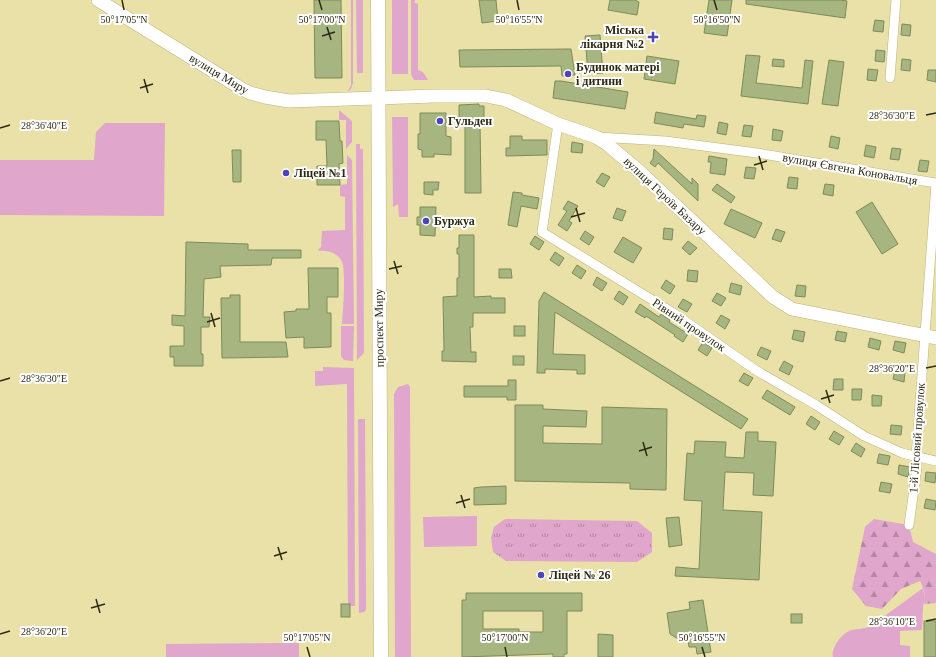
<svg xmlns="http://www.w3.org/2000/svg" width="936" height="657" font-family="Georgia,serif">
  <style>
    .grass { fill: #e0a6cb }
    .forest { fill: url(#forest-firs) }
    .park { fill: url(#park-tufts) }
    .building { fill: #a7b681; stroke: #7d8b57; fill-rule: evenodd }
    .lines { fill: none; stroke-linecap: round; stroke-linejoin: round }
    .street-casing { stroke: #bcb47c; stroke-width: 10 }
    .secondary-casing { stroke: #bcb47c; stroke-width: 14 }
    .primary-casing { stroke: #bcb47c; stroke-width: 15 }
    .street { stroke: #fff; stroke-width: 9 }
    .secondary { stroke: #fff; stroke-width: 13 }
    .primary { stroke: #fff; stroke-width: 14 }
    .ticks { fill: none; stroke: #2d2a13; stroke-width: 1.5 }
    .poi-dot { fill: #4d44bb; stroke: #fff; stroke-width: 1.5 }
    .labels { text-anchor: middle; stroke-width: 4; stroke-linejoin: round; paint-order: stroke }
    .poi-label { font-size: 12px; font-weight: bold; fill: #2d2a13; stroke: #fff; text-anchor: start }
    .street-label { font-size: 12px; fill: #2d2a13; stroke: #fff }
    .ticks-label { font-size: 10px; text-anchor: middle; fill: #2d2a13; stroke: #fff; stroke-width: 4; stroke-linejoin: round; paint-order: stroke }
  </style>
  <defs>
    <pattern id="forest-firs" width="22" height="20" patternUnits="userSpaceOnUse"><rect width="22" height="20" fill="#e0a6cb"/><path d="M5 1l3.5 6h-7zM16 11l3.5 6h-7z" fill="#b687a4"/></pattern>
    <pattern id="park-tufts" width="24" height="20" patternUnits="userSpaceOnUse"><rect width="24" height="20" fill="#e0a6cb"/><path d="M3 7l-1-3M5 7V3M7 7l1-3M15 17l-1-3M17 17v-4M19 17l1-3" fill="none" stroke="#b687a4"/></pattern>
  </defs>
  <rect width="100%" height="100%" fill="#e9e1a8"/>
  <g class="grass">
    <polygon points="351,0 353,0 353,83 351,89 347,92 351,86"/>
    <polygon points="356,0 363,0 363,73 357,73"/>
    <rect x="392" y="0" width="16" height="74"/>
    <polygon points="411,0 415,0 415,3 418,4 418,70 423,72 428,80 414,80 411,74"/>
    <polygon points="339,110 352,121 352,142 346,149 346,120 339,120"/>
    <polygon points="392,117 408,117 408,217 399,217 398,204 393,207"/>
    <polygon points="105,123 165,123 164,216 0,215 0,160 94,160 96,132"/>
    <polygon points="356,144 360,144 360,149 363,149 364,353 357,360"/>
    <path d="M347 155 352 160 354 324H342C343 311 346 272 342 262 338 253 328 250 318 251V250L321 247 322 231 345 230V197L340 196V185L347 184Z"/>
    <polygon points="341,326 354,326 353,361 344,360 341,356"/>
    <polygon points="323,367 354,368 355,606 350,606 350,604 348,604 347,384 315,386 315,371 323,371"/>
    <polygon points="408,384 410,387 411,657 395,657 394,394 398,387"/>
    <polygon points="358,419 365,419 366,589 366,610 364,612 359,613"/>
    <polygon points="477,516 477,546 424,547 423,517"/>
    <path d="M923 588 925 599 923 606 922 630 900 631V645L910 646V657H833C831 648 841 635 849 631 856 628 863 630 871 626Z"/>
    <polygon points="299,643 299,657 166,657 166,644"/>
  </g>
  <path class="forest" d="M874 519 909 525 913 542 936 554V603L924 604C926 596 924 589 920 581L901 589 882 609 866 606 852 589 865 527Z"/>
  <polygon class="park" points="505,519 637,521 652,533 652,552 637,562 506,561 493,552 491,538 494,527"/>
  <g class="building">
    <polygon points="314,0 341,0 342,78 315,78"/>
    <polygon points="479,0 496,0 498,21 482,23"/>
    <polygon points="610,0 635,0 639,2 637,15 608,10"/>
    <polygon points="709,0 732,0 727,36 704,33"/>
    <polygon points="746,0 840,0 847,1 845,18 746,4"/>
    <polygon points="875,20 884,21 883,32 873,31"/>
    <polygon points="902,24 911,25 910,36 901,35"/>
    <polygon points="600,35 603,73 588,74 585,36"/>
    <polygon points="571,49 575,75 562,76 561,66 460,67 459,50"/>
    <polygon points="876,50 885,51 884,62 875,61"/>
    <polygon points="746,55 760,56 756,83 802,88 805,60 813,61 808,104 741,96"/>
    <polygon points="647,56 679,61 675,84 644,79"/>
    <polygon points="773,59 784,60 784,67 772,66"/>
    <polygon points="902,59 911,60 910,71 901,70"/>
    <polygon points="829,60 844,62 838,106 822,104"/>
    <polygon points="868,69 878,70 876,81 867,80"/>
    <polygon points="928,70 936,70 936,82 927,80"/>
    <polygon points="555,81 561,81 628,92 625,109 553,98"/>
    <polygon points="479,104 479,106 484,106 484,121 480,121 481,193 465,193 465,121 459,122 459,105"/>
    <polygon points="656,112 696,119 697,115 706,116 704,127 684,124 683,128 654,123"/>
    <polygon points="420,113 446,113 446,136 451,137 451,155 434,154 434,157 422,157 422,150 418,149 418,134 420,134"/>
    <polygon points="316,121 339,121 340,141 342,141 343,163 339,164 340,185 317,185 317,166 327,166 326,140 316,140"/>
    <polygon points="719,122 728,124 726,135 717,133"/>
    <polygon points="744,125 753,126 751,137 742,136"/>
    <polygon points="773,129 783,131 781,141 772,140"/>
    <polygon points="510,136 522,136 522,140 547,140 547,155 506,156 506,148 510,148"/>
    <polygon points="831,136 840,138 838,149 829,147"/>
    <polygon points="572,142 583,144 582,153 571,152"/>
    <polygon points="866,145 876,147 874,158 864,156"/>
    <polygon points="892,148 901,149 899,160 890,159"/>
    <polygon points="654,149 692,184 692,178 698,184 698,201 658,163 655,167 650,163 653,159"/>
    <polygon points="232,150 241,150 241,182 233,182"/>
    <polygon points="709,156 727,159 725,175 710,173 711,162 708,162"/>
    <polygon points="920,160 929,161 927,172 918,171"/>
    <polygon points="746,167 756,168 754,179 744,178"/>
    <polygon points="602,173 610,177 604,187 596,182"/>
    <polygon points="789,177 798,178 797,189 787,188"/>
    <polygon points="424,182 439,182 438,190 433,190 433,195 424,194"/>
    <polygon points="717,184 735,197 731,203 712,190"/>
    <polygon points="825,184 834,185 833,196 823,194"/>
    <polygon points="513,192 522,193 522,195 539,198 537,209 521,206 517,227 508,225"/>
    <polygon points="568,201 578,206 569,221 572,223 567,231 558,225 567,211 563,209"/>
    <polygon points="872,202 898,244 882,254 856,212"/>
    <polygon points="420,207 436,207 435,236 420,235 420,225 417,225 417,217 420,217"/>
    <polygon points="617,208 626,211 622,221 613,218"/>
    <polygon points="731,209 762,223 755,238 724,224"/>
    <polygon points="664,228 673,229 672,240 663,239"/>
    <polygon points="776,229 785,232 781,242 772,239"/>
    <polygon points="585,231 594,237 589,245 580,239"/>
    <polygon points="459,235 474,235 474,297 491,296 491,298 505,298 505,313 473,313 473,327 470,327 471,352 476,352 476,362 442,361 442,351 444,351 443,297 457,296 457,278 459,278 459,254 457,254 457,248 459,248"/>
    <polygon points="535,236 544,242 539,250 530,244"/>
    <polygon points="623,237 642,248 633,263 614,252"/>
    <polygon points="688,241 697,248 690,255 682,248"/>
    <polygon points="186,242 248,244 248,250 301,250 301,258 272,258 271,265 220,266 221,277 204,279 203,317 210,317 209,327 201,327 201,354 203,354 203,366 174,366 174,357 170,357 170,346 184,346 184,326 172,325 172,315 185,316"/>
    <polygon points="555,252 564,258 559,266 550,260"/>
    <polygon points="577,265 586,271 581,279 572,273"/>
    <polygon points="308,268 338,268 338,297 327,297 327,313 331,313 331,347 304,348 304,337 286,338 284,312 296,311 296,309 309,309"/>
    <polygon points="499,269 511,269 512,278 499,278"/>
    <polygon points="688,270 698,271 697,282 687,281"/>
    <polygon points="597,277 607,283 602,291 593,285"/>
    <polygon points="666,280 675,286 670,294 661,288"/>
    <polygon points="731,283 742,286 740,295 729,292"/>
    <polygon points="797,285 806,286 805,297 795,296"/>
    <polygon points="619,291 628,297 623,305 614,299"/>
    <polygon points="544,292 748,419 741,429 555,312 553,354 585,355 585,374 577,374 577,370 545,369 545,373 537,373 539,301"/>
    <polygon points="717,293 726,298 721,306 712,301"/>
    <polygon points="230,295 240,295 240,342 286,342 288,357 222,358 221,298 230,298"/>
    <polygon points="683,299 692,304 687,312 678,307"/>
    <polygon points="640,304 659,317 661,314 670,320 669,322 688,334 683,342 674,336 675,335 646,316 645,318 635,312"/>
    <polygon points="721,315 730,320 725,329 716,323"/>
    <rect x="514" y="326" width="11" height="10"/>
    <polygon points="794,330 805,332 803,342 792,339"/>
    <polygon points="837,331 847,333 845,342 835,340"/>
    <polygon points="870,338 881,341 879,350 868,347"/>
    <polygon points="895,341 906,343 904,353 893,350"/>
    <polygon points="703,342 712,348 707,356 698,350"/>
    <polygon points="761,347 771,351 767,360 757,355"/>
    <rect x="513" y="356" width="11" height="9"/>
    <polygon points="784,361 793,366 789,375 779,370"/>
    <polygon points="895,370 905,372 904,382 893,379"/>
    <polygon points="744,373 753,378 748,386 739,381"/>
    <polygon points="834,379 843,379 843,390 833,390"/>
    <polygon points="508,380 516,380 516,400 507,400 507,397 464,397 464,386 508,386"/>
    <polygon points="852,389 862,389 861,400 852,400"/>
    <polygon points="767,390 795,407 790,415 762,398"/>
    <polygon points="872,395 882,396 881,406 872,406"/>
    <polygon points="515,405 543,405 543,409 587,411 586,427 543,426 543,443 602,444 602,407 667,409 666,490 630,489 630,483 515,481"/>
    <polygon points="811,416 820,422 815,430 806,424"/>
    <polygon points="891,425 902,426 901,435 890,434"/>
    <polygon points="834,431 844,437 839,445 829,439"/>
    <polygon points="746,432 758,432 758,441 776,442 773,496 753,495 754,473 725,472 723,510 762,512 759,580 675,576 676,567 699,569 702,501 684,500 687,453 694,454 695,441 726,442 725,457 744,458"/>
    <polygon points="856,443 865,449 861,457 851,451"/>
    <polygon points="879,454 890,456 888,465 877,463"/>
    <polygon points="899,465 910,467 908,477 898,474"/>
    <polygon points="926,472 936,473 935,483 925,481"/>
    <polygon points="881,482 892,484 890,493 879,491"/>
    <polygon points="506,486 506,504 474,505 474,488 481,487"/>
    <polygon points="926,499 936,501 935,510 924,508"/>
    <polygon points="679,517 682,545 669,547 666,518"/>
    <path d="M466 593H582V611H567V654H564V657H553V654L462 657V600H466ZM483 611H543V632H519V629H483Z"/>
    <polygon points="703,600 711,652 697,654 696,647 689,647 688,641 683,642 670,634 667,613 690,609 689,602"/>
    <rect x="341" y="604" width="9" height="13"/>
    <rect x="791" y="614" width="11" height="9"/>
    <rect x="924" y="621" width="12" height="36"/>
    <polygon points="598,634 613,635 613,657 598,657"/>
  </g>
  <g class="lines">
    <defs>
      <g id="street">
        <polyline points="890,78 896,0"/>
        <polyline points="558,124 542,232 675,314 757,371 816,405 864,436 902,453 936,461"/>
        <polyline points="598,137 665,141 757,153 936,183"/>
        <polyline points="909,525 917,467 916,457 936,184"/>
      </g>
      <polyline id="secondary" points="98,0 242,89 250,93 265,97 289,101 434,96 486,96 506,100 558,124 596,137 607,144 639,171 773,297 792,309 936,338"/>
      <polyline id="primary" points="378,0 381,657"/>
    </defs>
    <use href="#street" class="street-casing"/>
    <use href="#secondary" class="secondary-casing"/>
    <use href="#primary" class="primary-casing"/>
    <use href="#street" class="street"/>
    <use href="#secondary" class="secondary"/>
    <use href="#primary" class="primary"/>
  </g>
  <path class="ticks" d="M122 0 124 10M319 0 322 10M517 0 519 10M714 0 717 10M327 27 331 40M322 36 335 32M144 79 148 93M140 88 153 84M926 115 936 113M0 128 10 125M759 156 763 170M754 165 767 161M576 208 580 222M571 217 585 213M394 261 398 274M389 269 402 266M211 313 215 327M207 322 220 318M926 368 936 366M0 381 10 378M826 390 830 403M821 399 834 395M643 442 647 456M639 451 652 447M461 495 465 508M456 503 470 499M278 547 282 560M274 556 287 552M96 599 100 613M91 608 105 604M926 621 936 619M0 634 10 631M307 647 310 657M505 647 507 657M702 647 705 657"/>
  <g class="poi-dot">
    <path d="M651 31h4v4h4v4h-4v4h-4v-4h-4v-4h4z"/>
    <circle cx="568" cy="74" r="4"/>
    <circle cx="440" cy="121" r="4"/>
    <circle cx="286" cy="173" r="4"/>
    <circle cx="426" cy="221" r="4"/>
    <circle cx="541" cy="575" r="4"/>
  </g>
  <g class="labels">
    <g class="poi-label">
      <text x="644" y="34" text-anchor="end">Міська<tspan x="644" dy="14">лікарня №2</tspan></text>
      <text x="576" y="71">Будинок матері<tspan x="576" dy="14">і дитини</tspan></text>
      <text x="448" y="125">Гульден</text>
      <text x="294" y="177">Ліцей №1</text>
      <text x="434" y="225">Буржуа</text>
      <text x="549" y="579">Ліцей № 26</text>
    </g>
    <g class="street-label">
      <text transform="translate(219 74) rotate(31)" y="4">вулиця Миру</text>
      <text transform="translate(850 169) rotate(10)" y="4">вулиця Євгена Коновальця</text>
      <text transform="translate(665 196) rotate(43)" y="4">вулиця Героїв Базару</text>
      <text transform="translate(689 325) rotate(34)" y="4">Рівний провулок</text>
      <text transform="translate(379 328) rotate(-91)" y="4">проспект Миру</text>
      <text transform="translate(917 438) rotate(-86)" y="4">1-й Лісовий провулок</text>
    </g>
  </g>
  <g class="ticks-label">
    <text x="124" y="23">50°17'05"N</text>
    <text x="322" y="23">50°17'00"N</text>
    <text x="519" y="23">50°16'55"N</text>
    <text x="717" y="23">50°16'50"N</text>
    <text x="892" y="119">28°36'30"E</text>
    <text x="44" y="129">28°36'40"E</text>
    <text x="892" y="372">28°36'20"E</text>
    <text x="44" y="382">28°36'30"E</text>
    <text x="892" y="625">28°36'10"E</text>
    <text x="44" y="635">28°36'20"E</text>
    <text x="307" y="641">50°17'05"N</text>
    <text x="505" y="641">50°17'00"N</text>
    <text x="702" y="641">50°16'55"N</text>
  </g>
</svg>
